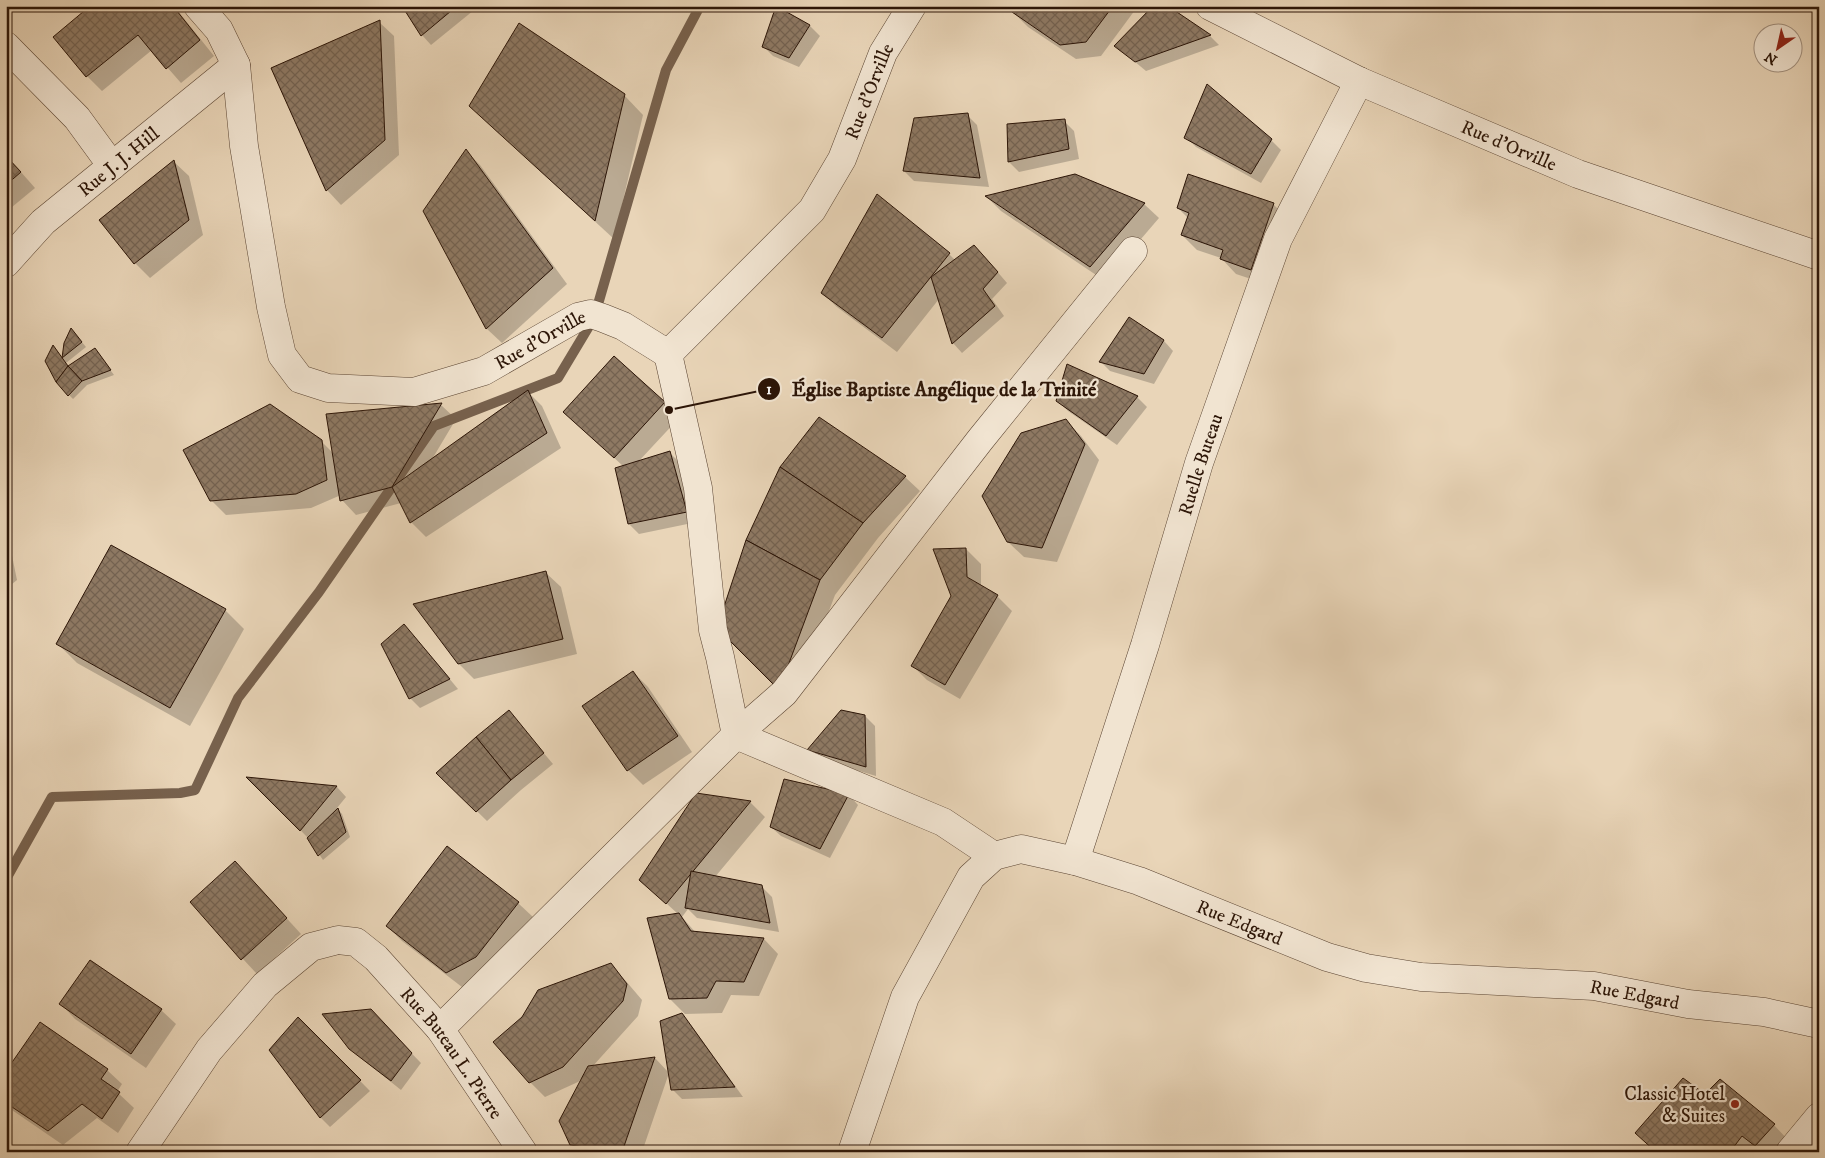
<svg xmlns="http://www.w3.org/2000/svg" width="1825" height="1158" font-family="'IM FELL DW Pica',serif">
  <style>
    .shadow { fill: #0003 }
    .lines { fill: none; stroke-linecap: round; stroke-linejoin: round }
    .stream { stroke: #77614d; stroke-width: 10 }
    .building { fill: url(#building-cross-hatch); stroke: #2c1507 }
    .street-casing { stroke: #5b4533; stroke-width: 29 }
    .street { stroke: #f1e4d1; stroke-width: 28 }
    .poi-dot { fill: #8f2418; stroke: #f1e4d1; stroke-width: 2 }
    .labels { text-anchor: middle; stroke-width: 4.5; stroke-linejoin: round; paint-order: stroke }
    .street-label { font-size: 19px; fill: #2c1507; stroke: #f1e4d1 }
    .poi-label { font-size: 19px; fill: #2c1507; stroke: #f1e4d1; text-anchor: end }
    .leader { fill: none; stroke: #2c1507; stroke-width: 2 }
    .callout-dot { fill: #2c1507; stroke: #f1e4d1; stroke-width: 2 }
    .mark-label { font-size: 15px; text-anchor: middle; font-weight: bold; fill: #fff }
    .callout-label { font-size: 20px; text-anchor: middle; font-weight: bold; fill: #2c1507; stroke: #f1e4d1; stroke-width: 4.5; stroke-linejoin: round; paint-order: stroke }
  </style>
  <defs>
    <pattern id="building-cross-hatch" width="8" height="8" patternUnits="userSpaceOnUse" patternTransform="scale(1.25)"><rect width="8" height="8" fill="#8e7963"/><path d="M0 0l8 8M0 8l8-8" fill="none" stroke="#746250"/></pattern>
  </defs>
  <rect width="100%" height="100%" fill="#e9d5b8"/>
  <filter id="stains"><feTurbulence type="fractalNoise" baseFrequency=".004" numOctaves="4"/><feColorMatrix values="0 0 0 0 .2 0 0 0 0 .09 0 0 0 0 .02 0 0 0 .5 -.17"/></filter>
  <radialGradient id="worn" r=".72"><stop offset=".6" stop-color="#630" stop-opacity="0"/><stop offset="1" stop-color="#630" stop-opacity=".3"/></radialGradient>
  <g class="shadow">
    <polygon points="92,6 174,6 214,56 181,83 152,50 102,91 87,76"/>
    <polygon points="404,6 479,6 431,45 422,35"/>
    <polygon points="1015,6 1138,6 1101,56 1076,59 1028,27 1013,12"/>
    <polygon points="1166,6 1210,36 1219,45 1146,71 1116,46"/>
    <polygon points="777,8 810,26 820,36 799,67 773,56 763,46"/>
    <polygon points="379,22 394,36 399,155 341,205 327,190"/>
    <polygon points="624,95 643,115 614,239 490,125"/>
    <polygon points="967,115 977,125 989,187 914,181 904,171"/>
    <polygon points="1064,121 1074,131 1079,159 1019,172 1009,162 1009,125"/>
    <polygon points="1186,137 1271,140 1281,150 1261,183 1196,147"/>
    <polygon points="466,151 480,165 567,284 502,343 487,329 425,211"/>
    <polygon points="6,155 35,188 6,212"/>
    <polygon points="174,162 189,176 203,235 150,278 135,263"/>
    <polygon points="987,197 1144,204 1159,218 1105,281 1001,211"/>
    <polygon points="1273,204 1288,219 1266,284 1236,274 1221,258 1197,250 1182,235 1188,218 1178,208"/>
    <polygon points="949,254 955,260 984,256 1007,283 992,299 1004,316 962,353 953,343 939,299 897,352 837,307 822,293"/>
    <polygon points="1130,319 1164,341 1173,351 1154,384 1110,371 1101,362"/>
    <polygon points="76,335 86,347 66,363 69,367 95,349 114,375 87,385 73,399 69,395 53,347 63,359 65,343"/>
    <polygon points="614,358 679,418 638,462 669,452 679,462 697,522 639,534 629,524 624,467 580,426"/>
    <polygon points="528,392 542,406 561,448 426,537 411,522 401,503 356,515 342,500 341,495 311,508 226,515 211,500 321,441 334,454 328,415 441,405 456,419 431,461"/>
    <polygon points="1137,397 1147,407 1117,445 1068,411 1058,401"/>
    <polygon points="1066,421 1081,436 1099,460 1057,562 1024,557 1008,542"/>
    <polygon points="905,477 920,491 878,538 835,595 794,704 718,628"/>
    <polygon points="6,538 9,541 17,580 6,589"/>
    <polygon points="966,549 981,564 981,586 997,596 1012,611 960,699 927,680 913,666 953,596"/>
    <polygon points="546,573 561,587 577,654 474,679 459,664"/>
    <polygon points="225,610 244,629 190,726 77,663 58,644"/>
    <polygon points="414,636 458,689 420,708 410,698 383,644"/>
    <polygon points="633,672 648,687 692,752 643,785 628,770"/>
    <polygon points="509,712 553,764 521,790 487,821 438,773"/>
    <polygon points="865,716 875,726 876,776 819,759 809,750"/>
    <polygon points="250,778 337,787 346,797 337,808 342,814 350,837 323,860 308,838"/>
    <polygon points="697,794 750,802 765,817 715,877 761,886 772,897 779,932 697,918 688,909 682,917 696,933 764,939 778,954 759,996 731,995 722,1013 685,1014 670,999 678,914 654,892"/>
    <polygon points="849,795 858,805 830,858 781,836 771,827"/>
    <polygon points="250,878 301,934 257,974 191,903"/>
    <polygon points="518,903 533,917 491,972 462,987 402,941 387,926"/>
    <polygon points="610,965 625,980 642,1000 638,1016 592,1067 655,1058 669,1073 642,1152 579,1152 571,1144 583,1077 578,1082 545,1097 530,1082"/>
    <polygon points="61,1004 161,1010 176,1024 146,1068 75,1019"/>
    <polygon points="681,1015 691,1025 743,1097 682,1099 672,1089"/>
    <polygon points="298,1018 370,1091 330,1127 320,1117"/>
    <polygon points="380,1021 421,1063 401,1090 361,1058 350,1048"/>
    <polygon points="107,1070 122,1084 117,1092 134,1108 118,1133 97,1118 63,1145 6,1106 6,1073"/>
    <polygon points="1705,1096 1774,1125 1788,1140 1778,1152 1760,1152 1757,1150 1756,1152 1657,1152"/>
    <polygon points="359,1147 366,1152 356,1152"/>
  </g>
  <g class="lines">
    <polyline class="stream" points="6,879 52,797 180,793 195,790 238,698 319,592 434,426 558,378 594,318 666,70 700,6"/>
  </g>
  <g class="building">
    <polygon points="90,6 173,6 200,40 166,69 138,35 86,77 53,37"/>
    <polygon points="402,6 457,6 421,36"/>
    <polygon points="776,6 810,25 789,58 762,47"/>
    <polygon points="1014,6 1113,6 1086,42 1060,45 1012,12"/>
    <polygon points="1153,6 1168,6 1211,35 1135,62 1114,46"/>
    <polygon points="380,20 385,140 326,191 271,68"/>
    <polygon points="519,23 625,94 595,221 469,106"/>
    <polygon points="1207,84 1272,139 1251,174 1184,138"/>
    <polygon points="968,113 980,178 903,171 914,118"/>
    <polygon points="1065,119 1069,149 1008,162 1007,124"/>
    <polygon points="466,149 553,268 486,329 423,211"/>
    <polygon points="6,156 21,172 6,185"/>
    <polygon points="174,160 189,220 134,264 99,220"/>
    <polygon points="1075,174 1145,203 1090,267 985,196"/>
    <polygon points="1188,174 1274,203 1251,270 1220,259 1223,250 1181,235 1189,213 1177,208"/>
    <polygon points="877,194 950,253 882,338 821,293"/>
    <polygon points="974,245 998,272 983,289 995,306 952,344 931,277"/>
    <polygon points="1129,317 1164,340 1144,374 1099,362"/>
    <polygon points="71,328 82,342 62,358 64,343"/>
    <polygon points="53,345 68,366 56,382 45,361"/>
    <polygon points="95,348 111,370 82,381 68,366"/>
    <polygon points="614,356 665,402 614,458 563,412"/>
    <polygon points="1067,364 1138,396 1106,436 1056,401"/>
    <polygon points="68,366 82,381 68,396 56,382"/>
    <polygon points="528,390 547,433 410,523 392,487"/>
    <polygon points="442,403 392,487 340,501 326,414"/>
    <polygon points="270,404 322,440 327,480 296,494 210,501 183,450"/>
    <polygon points="819,417 906,476 863,523 780,467"/>
    <polygon points="1066,419 1085,444 1042,548 1007,542 982,496 1021,433"/>
    <polygon points="670,451 687,512 628,524 615,468"/>
    <polygon points="780,467 863,523 820,580 746,540"/>
    <polygon points="746,540 820,580 779,690 717,628"/>
    <polygon points="111,545 226,609 170,708 56,644"/>
    <polygon points="966,548 967,577 998,595 945,685 911,666 951,596 933,549"/>
    <polygon points="546,571 563,639 458,664 413,604"/>
    <polygon points="404,624 450,679 409,699 381,644"/>
    <polygon points="633,671 678,736 627,771 582,706"/>
    <polygon points="509,710 544,753 511,780 476,737"/>
    <polygon points="841,710 865,715 866,767 807,750"/>
    <polygon points="476,737 511,780 476,812 436,773"/>
    <polygon points="246,777 337,786 300,831"/>
    <polygon points="784,779 849,794 820,849 770,827"/>
    <polygon points="696,793 751,801 666,904 639,880"/>
    <polygon points="338,808 346,832 318,856 307,838"/>
    <polygon points="447,846 519,902 476,957 446,973 386,926"/>
    <polygon points="235,861 287,918 241,960 190,902"/>
    <polygon points="691,871 762,885 770,923 685,908"/>
    <polygon points="679,913 691,931 764,938 744,982 716,981 707,998 669,999 647,918"/>
    <polygon points="90,960 162,1009 131,1054 59,1004"/>
    <polygon points="611,963 627,984 623,1001 563,1067 529,1083 493,1042 522,1017 538,990"/>
    <polygon points="371,1009 412,1053 391,1081 349,1049 322,1014"/>
    <polygon points="682,1013 735,1087 671,1090 660,1021"/>
    <polygon points="298,1017 361,1080 320,1118 269,1050"/>
    <polygon points="40,1022 108,1069 101,1079 120,1092 102,1119 82,1104 48,1131 6,1103 6,1071"/>
    <polygon points="655,1057 622,1152 570,1145 559,1121 588,1066"/>
    <polygon points="1683,1078 1705,1094 1720,1079 1775,1124 1755,1146 1742,1136 1730,1152 1656,1152 1635,1133"/>
  </g>
  <g class="lines">
    <defs>
      <g id="street">
        <path id="s1" d="M198 6 219 30 236 65 244 146 271 307 282 355 300 379 328 388 414 392 484 371 578 317 591 314 603 318 623 326 668 354 812 210 842 159 883 53 912 6"/>
        <path id="s2" d="M1210 6 1359 81 1578 174 1819 256"/>
        <polyline points="6,46 77,118 112,166"/>
        <path id="s3" d="M6 263 43 222 236 65"/>
        <polyline points="668,354 698,488 713,630 720,657 736,735 943,822 994,856"/>
        <path id="s4" d="M1075 861 1145 645 1199 463 1278 239 1359 81"/>
        <polyline points="440,1029 736,735 784,693 980,440 1133,251"/>
        <path id="s5" d="M140 1152 209 1050 265 985 311 947 338 940 356 942 376 958 440 1029 523 1152"/>
        <path id="s6" d="M852 1152 905 997 971 877 994 856 1021 849 1075 861 1139 881 1327 957 1366 968 1421 977 1594 986 1688 1004 1764 1012 1819 1024"/>
        <polyline points="1790,1152 1819,1117"/>
      </g>
    </defs>
    <use href="#street" class="street-casing"/>
    <use href="#street" class="street"/>
  </g>
  <circle class="poi-dot" cx="1735" cy="1104" r="5"/>
  <g class="labels">
    <g class="street-label">
      <text dy="7" stroke="none"><textPath href="#s1" startOffset="1128">Rue d'Orville</textPath></text>
      <text dy="7" stroke="none"><textPath href="#s2" startOffset="330">Rue d'Orville</textPath></text>
      <text dy="7" stroke="none"><textPath href="#s3" startOffset="152">Rue J. J. Hill</textPath></text>
      <text dy="7" stroke="none"><textPath href="#s1" startOffset="648">Rue d'Orville</textPath></text>
      <text dy="7" stroke="none"><textPath href="#s4" startOffset="416">Ruelle Buteau</textPath></text>
      <text dy="7" stroke="none"><textPath href="#s6" startOffset="591">Rue Edgard</textPath></text>
      <text dy="7" stroke="none"><textPath href="#s6" startOffset="996">Rue Edgard</textPath></text>
      <text dy="7" stroke="none"><textPath href="#s5" startOffset="462">Rue Buteau L. Pierre</textPath></text>
    </g>
    <g class="poi-label">
      <text x="1725" y="1100">Classic Hotel<tspan x="1725" dy="22">&amp; Suites</tspan></text>
    </g>
  </g>
  <path class="leader" d="M669 410L769 389"/>
  <g class="callout-dot">
    <circle cx="669" cy="410" r="5"/>
    <circle cx="769" cy="389" r="12"/>
  </g>
  <g class="mark-label">
    <text x="769" y="394">1</text>
  </g>
  <g class="callout-label">
    <text x="944" y="396">Église Baptiste Angélique de la Trinité</text>
  </g>
  <rect width="1825" height="1158" fill="none" stroke="#e9d5b8" stroke-width="25"/>
  <rect x="8" y="8" width="1810" height="1143" fill="none" stroke="#2c1507" stroke-width="2.5"/>
  <rect x="12" y="12" width="1800" height="1133" fill="none" stroke="#2c1507"/>
  <g transform="translate(1778 48) rotate(214)"><circle r="24" fill="#f1e4d1" stroke="#a29180"/>
  <path d="M0-4L9 19L0 12L-9 19Z" fill="#8f2418"/>
  <text y="-8" font-size="14" font-weight="bold" text-anchor="middle" fill="#2c1507">N</text>
  </g>
  <rect width="100%" height="100%" filter="url(#stains)"/>
  <rect width="100%" height="100%" fill="url(#worn)"/>
</svg>
